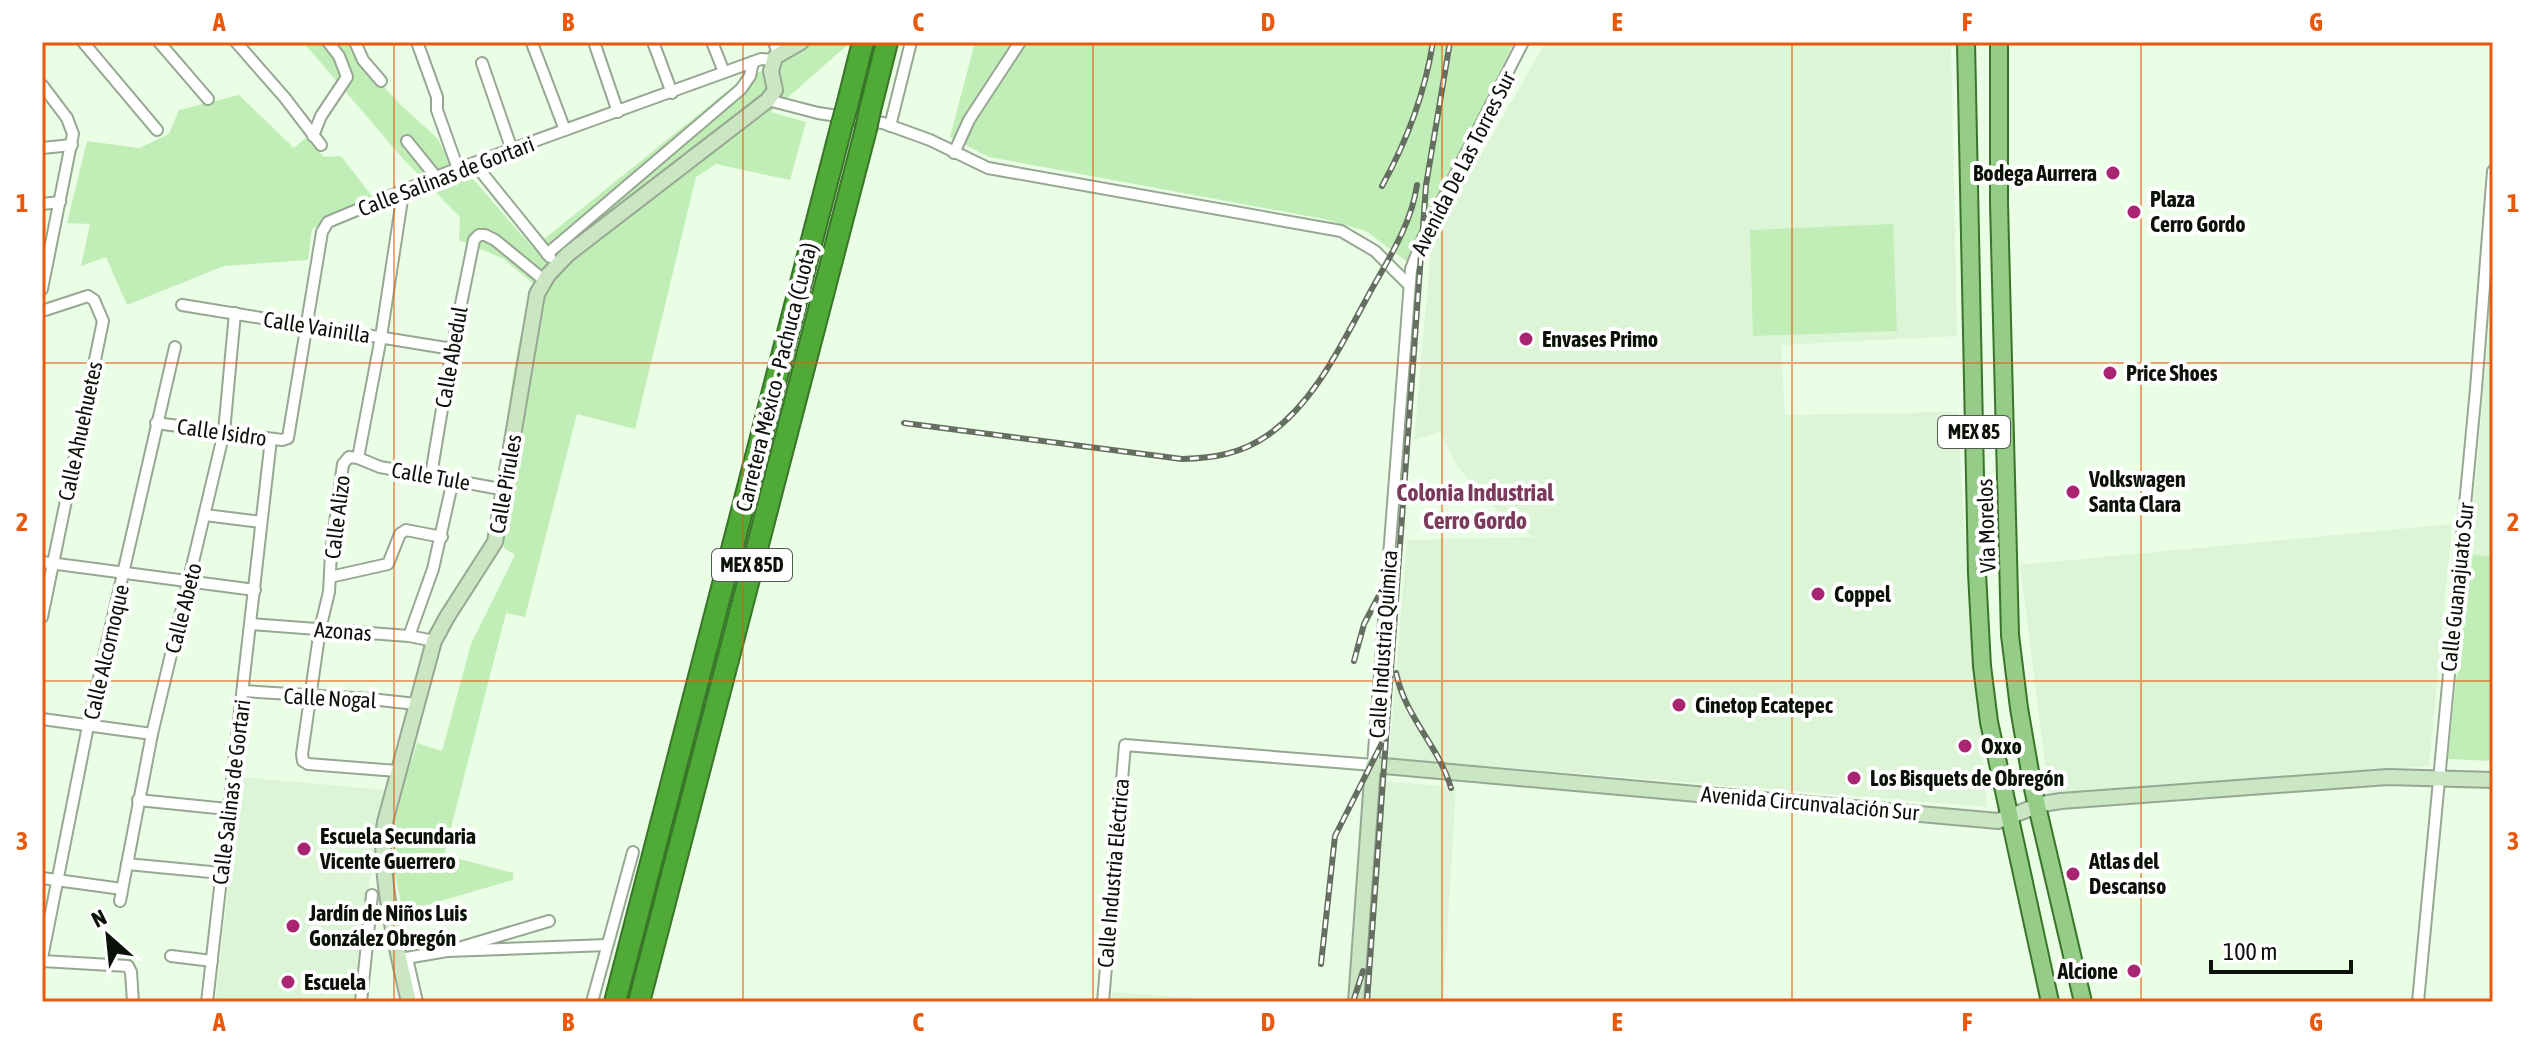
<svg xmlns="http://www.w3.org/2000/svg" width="2535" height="1044" font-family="'Asap Condensed',sans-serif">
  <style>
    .built { fill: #dcf5d6 }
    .green { fill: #c1eeb7 }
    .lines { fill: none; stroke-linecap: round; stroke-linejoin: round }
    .street-casing { stroke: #96a892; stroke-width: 14 }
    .secondary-casing { stroke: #96a892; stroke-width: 18 }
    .primary-casing { stroke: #387528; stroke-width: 20 }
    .highway-casing { stroke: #387528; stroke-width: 24 }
    .street { stroke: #fff; stroke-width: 10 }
    .secondary { stroke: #cae6c3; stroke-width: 14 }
    .primary { stroke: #95cc88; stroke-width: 16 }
    .highway { stroke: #4faa38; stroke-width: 20 }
    .rail-casing { stroke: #646f60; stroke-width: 6 }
    .rail { stroke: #fff; stroke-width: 3; stroke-dasharray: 9; stroke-linecap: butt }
    .highway-bridge-casing { stroke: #387528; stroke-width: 24; stroke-linecap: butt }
    .highway-bridge { stroke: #4faa38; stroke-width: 20 }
    .grid { fill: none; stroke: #e8590c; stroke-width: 2; stroke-opacity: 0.55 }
    .poi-dot { fill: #a72571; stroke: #fff; stroke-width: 3 }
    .labels { text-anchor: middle; stroke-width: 8; stroke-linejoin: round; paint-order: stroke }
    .shield { fill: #fff; stroke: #555954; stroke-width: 2 }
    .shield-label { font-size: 20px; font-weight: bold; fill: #0c120a }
    .street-label { font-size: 22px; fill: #0c120a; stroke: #fff }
    .poi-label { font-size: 22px; font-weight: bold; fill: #0c120a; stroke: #fff; text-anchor: start }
    .neighbourhood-label { font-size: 24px; font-weight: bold; fill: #7b3a5b; stroke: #fff }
    .neatline { fill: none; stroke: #e8590c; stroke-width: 3 }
    .grid-label { font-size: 26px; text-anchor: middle; font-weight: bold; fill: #e8590c }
  </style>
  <rect width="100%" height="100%" fill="#eafde5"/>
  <g class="built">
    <polygon points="1546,42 1951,42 1957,336 1781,345 1785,415 1958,412 1964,527 1987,807 1389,758 1407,540 1534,537 1509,521 1478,493 1456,464 1440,432 1414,440 1432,239"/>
    <polygon points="2493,286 2493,557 2469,554"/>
    <polygon points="2452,524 2429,766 2049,794 2020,565"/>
    <polygon points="241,777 385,790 364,914 356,1002 215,1002"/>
    <polygon points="1382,781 1456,787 1443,1002 1366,1002"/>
    <polygon points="1112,992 1242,1002 1111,1002"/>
  </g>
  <g class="green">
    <path d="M303 42H347L352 53 401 105 438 139 452 167 474 180 533 248 735 85 815 42H851L771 112 806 122 790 180 716 164 696 177 635 429 577 414 525 617 506 613 444 855 513 873V880L403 912C397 885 390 857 393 829 395 801 409 770 417 743L442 751 471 644 515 555 504 548C505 461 504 369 536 286L504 259 459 240 460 217 404 160Z"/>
    <polygon points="975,42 1514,42 1410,264 1366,231 1324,219 989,157 950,137"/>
    <polygon points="239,95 294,148 306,138 324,157 341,156 375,200 312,229 308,260 224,266 127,305 106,257 81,266 90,224 67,223 87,141 139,148 169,134 179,110"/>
    <polygon points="1893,224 1897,331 1753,336 1750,230"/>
    <polygon points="2469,554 2493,557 2493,761 2448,759"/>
  </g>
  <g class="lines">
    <defs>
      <g id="street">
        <polyline points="83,42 157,130"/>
        <polyline points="159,42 208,99"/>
        <polyline points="236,42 285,98 321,145"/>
        <polyline points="355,42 363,60 381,81"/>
        <polyline points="417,42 437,97 437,110 458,169"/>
        <polyline points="594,42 618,112"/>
        <polyline points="653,42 672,93"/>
        <polyline points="712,42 724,72"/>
        <polyline points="774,42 778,53"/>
        <polyline points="532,43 565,130"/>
        <polyline points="482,63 512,150"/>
        <polyline points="42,85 67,118 73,134 42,289"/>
        <polyline points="768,100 818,113 883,123 930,140 988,168 1341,231 1375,251 1409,285"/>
        <polyline points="890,126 911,42"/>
        <polyline points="313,136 321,116 347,77 339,56 328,42"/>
        <polyline points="407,141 436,177"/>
        <polyline points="42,148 72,145"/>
        <polyline points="954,153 969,120 1020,42"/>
        <polyline points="474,163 550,257"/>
        <polyline points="42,204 60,202"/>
        <polyline points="547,254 741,89 750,76 753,62"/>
        <polyline points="182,305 452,349"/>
        <polyline points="42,311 88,296 94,300 103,321 42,617"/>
        <polyline points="156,423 282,440 288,438 322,232 328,222 446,173 761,59 773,60"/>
        <polyline points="358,458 380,467 506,490"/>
        <polyline points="431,475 452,349 474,240 479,235 485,235 495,240 544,280"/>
        <polyline points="205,515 261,522"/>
        <polyline points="42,562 255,590"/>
        <polyline points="330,577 388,564 400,534 406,530 442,537"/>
        <polyline points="251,624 409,636 434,641"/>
        <polyline points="409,636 433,569 453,480"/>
        <polyline points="243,691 370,699 416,704"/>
        <polyline points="42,719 152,734"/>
        <polyline points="397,771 308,764 303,761 302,754 320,629 329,592 331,553 343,464 349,457 358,458 381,337 403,193"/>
        <polyline points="138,800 227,809"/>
        <polyline points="127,864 221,873"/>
        <polyline points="42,878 122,889"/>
        <polyline points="120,901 152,734 224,432 235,313"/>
        <polyline points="462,947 549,921"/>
        <polyline points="171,956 212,961"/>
        <polyline points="42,958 88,726 175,347"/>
        <polyline points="407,958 417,1002"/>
        <polyline points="400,959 447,951 607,945"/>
        <polyline points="42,961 128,966 131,972 133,1002"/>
        <polyline points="207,1002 271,439"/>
        <polyline points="361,1002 372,895"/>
        <polyline points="592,1002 633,852"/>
        <polyline points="1103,1002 1125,745 1373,765 1411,269 1423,238 1523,42"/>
        <polyline points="2418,1002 2476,389 2493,171"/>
      </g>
      <g id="secondary">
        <path d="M409 1002C398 953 377 871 385 822L434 641 447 617 495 542 537 294 548 275 568 254 768 100 775 90 771 71 775 57 801 42"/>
        <polyline points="1356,1002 1373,765 1998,821 2042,804 2061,801 2388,777 2493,780"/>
      </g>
      <g id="primary">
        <polyline points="1966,42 1977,573 1982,666 1989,722 2050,1002"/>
        <polyline points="1999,42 1999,203 2010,635 2019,708 2033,789 2083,1002"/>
      </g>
      <g id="highway">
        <polyline points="847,106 863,42"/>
        <polyline points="870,110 887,42"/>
        <polyline points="615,1002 842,124"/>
        <polyline points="639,1002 866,129"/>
      </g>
    </defs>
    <use href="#street" class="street-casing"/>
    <use href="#secondary" class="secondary-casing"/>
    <use href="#primary" class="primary-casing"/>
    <use href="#highway" class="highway-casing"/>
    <use href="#street" class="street"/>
    <use href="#secondary" class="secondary"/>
    <use href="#primary" class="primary"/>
    <use href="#highway" class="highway"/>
    <defs>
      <g id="rail">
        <path d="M1382 186C1407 141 1425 92 1433 42"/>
        <path d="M904 423 1182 459C1214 458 1241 454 1268 435 1315 402 1341 345 1368 296 1387 261 1411 226 1417 185"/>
        <polyline points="1354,661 1364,624 1396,563"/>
        <path d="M1396 673C1406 719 1439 746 1451 788"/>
        <polyline points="1321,964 1335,836 1383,741"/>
        <polyline points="1353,1002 1363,971"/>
        <polyline points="1367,1002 1426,185 1450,42"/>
      </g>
    </defs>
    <use href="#rail" class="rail-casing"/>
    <use href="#rail" class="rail"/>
    <defs>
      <g id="highway-bridge">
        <polyline points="842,124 847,106"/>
        <polyline points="866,129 870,110"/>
      </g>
    </defs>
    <use href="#highway-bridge" class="highway-bridge-casing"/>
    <use href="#highway-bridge" class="highway-bridge"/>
  </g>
  <path class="grid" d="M394 42V1002M743 42V1002M1093 42V1002M1442 42V1002M1792 42V1002M2141 42V1002M42 363H2493M42 681H2493"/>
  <g class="poi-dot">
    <circle cx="2113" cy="173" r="8"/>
    <circle cx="2134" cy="212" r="8"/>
    <circle cx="1526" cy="339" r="8"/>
    <circle cx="2110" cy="373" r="8"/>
    <circle cx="2073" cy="492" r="8"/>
    <circle cx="1818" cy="594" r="8"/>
    <circle cx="1679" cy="705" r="8"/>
    <circle cx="1965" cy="746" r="8"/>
    <circle cx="1854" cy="778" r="8"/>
    <circle cx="304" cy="849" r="8"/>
    <circle cx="2073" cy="874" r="8"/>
    <circle cx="293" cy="926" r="8"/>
    <circle cx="2134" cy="971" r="8"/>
    <circle cx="288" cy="982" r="8"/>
  </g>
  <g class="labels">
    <g class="shield">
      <rect x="1938" y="416" width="72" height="32" rx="6"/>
      <rect x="712" y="549" width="80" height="32" rx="6"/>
    </g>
    <g class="shield-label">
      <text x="1974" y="439">MEX 85</text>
      <text x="752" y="572">MEX 85D</text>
    </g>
    <g class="street-label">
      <text transform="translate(1463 163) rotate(-63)" y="8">Avenida De Las Torres Sur</text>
      <text transform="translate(446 176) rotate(-21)" y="8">Calle Salinas de Gortari</text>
      <text transform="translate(317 327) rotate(9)" y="8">Calle Vainilla</text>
      <text transform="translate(451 357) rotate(-80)" y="8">Calle Abedul</text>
      <text transform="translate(776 377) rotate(-76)" y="8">Carretera México - Pachuca (Cuota)</text>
      <text transform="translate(80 431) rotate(-78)" y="8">Calle Ahuehuetes</text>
      <text transform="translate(222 432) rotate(8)" y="8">Calle Isidro</text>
      <text transform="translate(431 476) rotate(10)" y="8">Calle Tule</text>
      <text transform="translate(505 484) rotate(-80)" y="8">Calle Pirules</text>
      <text transform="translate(337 517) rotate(-83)" y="8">Calle Alizo</text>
      <text transform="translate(1986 526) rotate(-92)" y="8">Vía Morelos</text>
      <text transform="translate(2457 587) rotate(-84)" y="8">Calle Guanajuato Sur</text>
      <text transform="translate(183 608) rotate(-76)" y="8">Calle Abeto</text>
      <text transform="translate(343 631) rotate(4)" y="8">Azonas</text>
      <text transform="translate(1383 644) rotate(-86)" y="8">Calle Industria Química</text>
      <text transform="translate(106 652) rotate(-77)" y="8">Calle Alcornoque</text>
      <text transform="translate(330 698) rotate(3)" y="8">Calle Nogal</text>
      <text transform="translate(231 792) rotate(-83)" y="8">Calle Salinas de Gortari</text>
      <text transform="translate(1810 803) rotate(5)" y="8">Avenida Circunvalación Sur</text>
      <text transform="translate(1113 873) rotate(-85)" y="8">Calle Industria Eléctrica</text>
    </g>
    <g class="poi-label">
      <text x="2097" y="181" text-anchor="end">Bodega Aurrera</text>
      <text x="2150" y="207">Plaza<tspan x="2150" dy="25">Cerro Gordo</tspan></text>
      <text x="1542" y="347">Envases Primo</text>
      <text x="2126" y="381">Price Shoes</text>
      <text x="2089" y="487">Volkswagen<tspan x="2089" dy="25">Santa Clara</tspan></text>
      <text x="1834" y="602">Coppel</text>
      <text x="1695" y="713">Cinetop Ecatepec</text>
      <text x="1981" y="754">Oxxo</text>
      <text x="1870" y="786">Los Bisquets de Obregón</text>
      <text x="320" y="844">Escuela Secundaria<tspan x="320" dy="25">Vicente Guerrero</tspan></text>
      <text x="2089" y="869">Atlas del<tspan x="2089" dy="25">Descanso</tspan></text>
      <text x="309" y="921">Jardín de Niños Luis<tspan x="309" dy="25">González Obregón</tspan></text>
      <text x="2118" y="979" text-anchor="end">Alcione</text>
      <text x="304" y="990">Escuela</text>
    </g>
    <g class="neighbourhood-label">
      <text x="1475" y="501">Colonia Industrial<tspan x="1475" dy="28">Cerro Gordo</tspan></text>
    </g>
  </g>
  <rect width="2535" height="1044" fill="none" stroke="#ffffff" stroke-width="88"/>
  <g transform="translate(108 936) rotate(333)" stroke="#ffffff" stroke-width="6" paint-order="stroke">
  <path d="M0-6L14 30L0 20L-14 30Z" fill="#0c120a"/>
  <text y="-12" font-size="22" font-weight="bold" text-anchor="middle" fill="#0c120a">N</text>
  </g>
  <path d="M2211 960v12h140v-12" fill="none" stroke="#0c120a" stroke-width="4"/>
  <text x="2223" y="960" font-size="24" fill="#0c120a" stroke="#ffffff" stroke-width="6" paint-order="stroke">100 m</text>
  <rect x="44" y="44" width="2447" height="956" class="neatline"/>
  <g class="grid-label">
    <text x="219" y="31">A</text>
    <text x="568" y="31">B</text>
    <text x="918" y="31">C</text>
    <text x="1268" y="31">D</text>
    <text x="1617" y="31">E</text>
    <text x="1967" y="31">F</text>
    <text x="2316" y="31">G</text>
    <text x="22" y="212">1</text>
    <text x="2513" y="212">1</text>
    <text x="22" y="531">2</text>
    <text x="2513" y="531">2</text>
    <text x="22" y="850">3</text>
    <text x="2513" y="850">3</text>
    <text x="219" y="1031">A</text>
    <text x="568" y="1031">B</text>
    <text x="918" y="1031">C</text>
    <text x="1268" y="1031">D</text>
    <text x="1617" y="1031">E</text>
    <text x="1967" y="1031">F</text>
    <text x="2316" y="1031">G</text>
  </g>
</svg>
